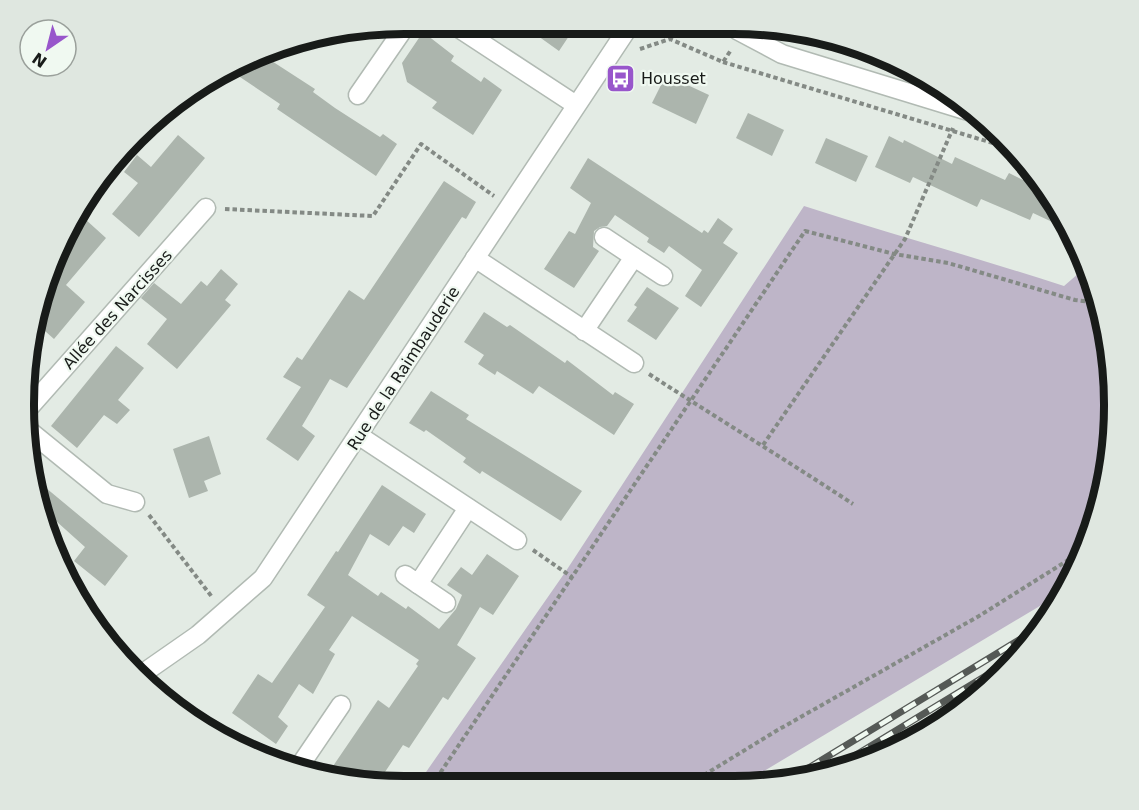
<svg xmlns="http://www.w3.org/2000/svg" width="1139" height="810" font-family="'DejaVu Sans',sans-serif">
  <style>
    .green { fill: #beb5c8 }
    .building { fill: #acb5ad }
    .lines { fill: none; stroke-linecap: round; stroke-linejoin: round }
    .street-casing { stroke: #b1bab3; stroke-width: 21 }
    .path { stroke: #848a85; stroke-width: 4; stroke-dasharray: 4.5 3; stroke-linecap: butt }
    .street { stroke: #fff; stroke-width: 18 }
    .rail-casing { stroke: #555956; stroke-width: 7 }
    .rail { stroke: #f0f9f1; stroke-width: 4.5; stroke-dasharray: 14; stroke-linecap: butt }
    .labels { text-anchor: middle; stroke-width: 4.5; stroke-linejoin: round; paint-order: stroke }
    .poi-label { font-size: 16px; fill: #181b19; stroke: #f0f9f1; text-anchor: start }
    .street-label { font-size: 16px; fill: #181b19; stroke: #f0f9f1 }
    .rim { fill: none; stroke: #181b19; stroke-width: 8 }
  </style>
  <rect width="100%" height="100%" fill="#e3ebe4"/>
  <path class="green" d="M804 206C891 234 978 258 1064 286L1086 267 1095 283 1114 430 1076 574 1060 594 744 783 417 785 566 571Z"/>
  <g class="building">
    <polygon points="524,26 553,27 575,27 559,51"/>
    <polygon points="423,32 454,56 451,61 481,82 484,77 502,90 473,135 432,108 437,102 407,82 402,63"/>
    <polygon points="264,56 315,89 313,92 335,108 380,137 383,134 397,144 376,176 277,109 280,104 231,71"/>
    <polygon points="666,75 709,95 696,124 652,103"/>
    <polygon points="748,113 784,130 772,156 736,138"/>
    <polygon points="178,135 205,158 139,237 112,214 138,183 124,172 137,155 151,167"/>
    <polygon points="889,136 903,143 904,140 952,164 955,157 1005,180 1009,173 1023,180 1024,176 1037,182 1063,227 1033,213 1030,220 981,199 977,207 913,177 910,183 875,167"/>
    <polygon points="826,138 868,156 856,182 815,163"/>
    <polygon points="588,158 702,233 704,230 708,233 718,218 733,229 723,243 738,253 701,307 685,296 702,270 669,246 664,253 647,242 649,238 615,215 607,226 600,227 594,231 593,247 599,251 574,288 544,269 569,231 575,234 591,203 570,188"/>
    <polygon points="444,181 476,202 466,219 462,217 347,388 330,379 302,426 315,436 298,461 266,439 301,387 283,377 297,357 302,360 349,290 364,300"/>
    <polygon points="85,219 106,238 66,285 85,302 54,339 37,324 60,247"/>
    <polygon points="221,269 238,284 225,300 231,305 177,369 147,344 167,319 141,298 154,283 181,304 201,281 207,286"/>
    <polygon points="647,287 679,308 656,340 627,321 637,307 634,305"/>
    <polygon points="484,312 507,327 510,325 565,363 567,360 613,395 615,392 634,404 614,435 539,386 533,394 497,371 495,375 478,364 484,355 464,342"/>
    <polygon points="116,346 144,368 118,400 130,410 117,424 104,415 77,448 51,426"/>
    <polygon points="431,391 469,415 466,419 582,491 561,521 482,471 480,474 463,462 466,458 426,430 424,432 409,423"/>
    <polygon points="209,436 221,474 204,481 208,491 189,498 173,449"/>
    <polygon points="34,478 128,556 105,586 74,561 85,547 56,521 48,530"/>
    <polygon points="382,485 426,514 414,533 403,526 389,546 370,534 348,575 378,596 381,592 406,609 408,606 439,629 456,609 462,595 447,585 461,567 472,575 487,554 519,576 493,615 480,607 457,645 476,658 448,700 443,697 409,748 403,745 377,784 329,772 378,700 389,708 418,666 416,664 419,660 352,616 329,650 335,654 313,694 299,684 278,717 288,726 276,744 232,713 258,674 272,683 325,607 307,595 336,551 338,552"/>
  </g>
  <g class="lines">
    <defs>
      <g id="street">
        <polyline points="454,25 576,105"/>
        <polyline points="737,30 782,54 968,111"/>
        <polyline points="358,95 407,24"/>
        <polyline points="604,237 634,257"/>
        <polyline points="475,258 634,363"/>
        <polyline points="584,331 634,257 663,276"/>
        <polyline points="27,410 206,208"/>
        <polyline points="27,429 107,494 135,502"/>
        <polyline points="358,435 517,540"/>
        <polyline points="405,575 418,584 468,508"/>
        <polyline points="418,584 446,603"/>
        <polyline points="142,674 198,635 263,578 628,28"/>
        <polyline points="301,764 341,705"/>
      </g>
    </defs>
    <use href="#street" class="street-casing"/>
    <g class="path">
      <polyline points="787,31 825,43"/>
      <polyline points="640,49 670,39 723,62 731,50"/>
      <polyline points="723,62 1016,150"/>
      <polyline points="225,209 373,216 421,144 494,196"/>
      <path d="M649 374C717 418 786 460 853 504"/>
      <polyline points="763,445 905,239 953,128"/>
      <polyline points="149,515 212,597"/>
      <polyline points="533,550 572,577"/>
      <polyline points="691,783 776,731 979,616 1081,552"/>
      <polyline points="432,785 805,231 894,254 948,263 1075,300 1098,303"/>
    </g>
    <use href="#street" class="street"/>
    <defs>
      <g id="rail">
        <polyline points="833,769 1007,663"/>
        <polyline points="784,783 1029,634"/>
      </g>
    </defs>
    <use href="#rail" class="rail-casing"/>
    <use href="#rail" class="rail"/>
  </g>
  <defs>
    <symbol id="bus-square" viewBox="-11 -11 22 22"><rect x="-9" y="-9" width="18" height="18" rx="4" fill="#9856cb" stroke="#f0f9f1"/><path d="M-5-6H5V4H4V6H2V4H-2V6H-4V4H-5ZM-3.5-4V0h7V-4ZM-3.5 1.2v1.5H-2V1.2ZM2 1.2v1.5H3.5V1.2Z" fill="#fff"/></symbol>
  </defs>
  <g fill-rule="evenodd">
    <use href="#bus-square" x="604" y="62" width="33" height="33"/>
  </g>
  <g class="labels">
    <g class="poi-label">
      <text x="641" y="84">Housset</text>
    </g>
    <g class="street-label">
      <text transform="translate(117 309) rotate(-48)" y="6">Allée des Narcisses</text>
      <text transform="translate(403 368) rotate(-57)" y="6">Rue de la Raimbauderie</text>
    </g>
  </g>
  <path d="M0 0H1139V810H0ZM404 34H734A370 370 0 0 1 1104 404V406A370 370 0 0 1 734 776H404A370 370 0 0 1 34 406V404A370 370 0 0 1 404 34Z" fill="#dfe7e0" fill-rule="evenodd"/>
  <path class="rim" d="M404 34H734A370 370 0 0 1 1104 404V406A370 370 0 0 1 734 776H404A370 370 0 0 1 34 406V404A370 370 0 0 1 404 34Z"/>
  <g transform="translate(48 48) rotate(215)"><circle r="28" fill="#f0f9f1" stroke="#9aa09b" stroke-width="1.5"/>
  <path d="M0-4.5L10 22L0 15L-10 22Z" fill="#9856cb"/>
  <text y="-9" font-size="16" font-weight="bold" text-anchor="middle" fill="#181b19">N</text>
  </g>
</svg>
